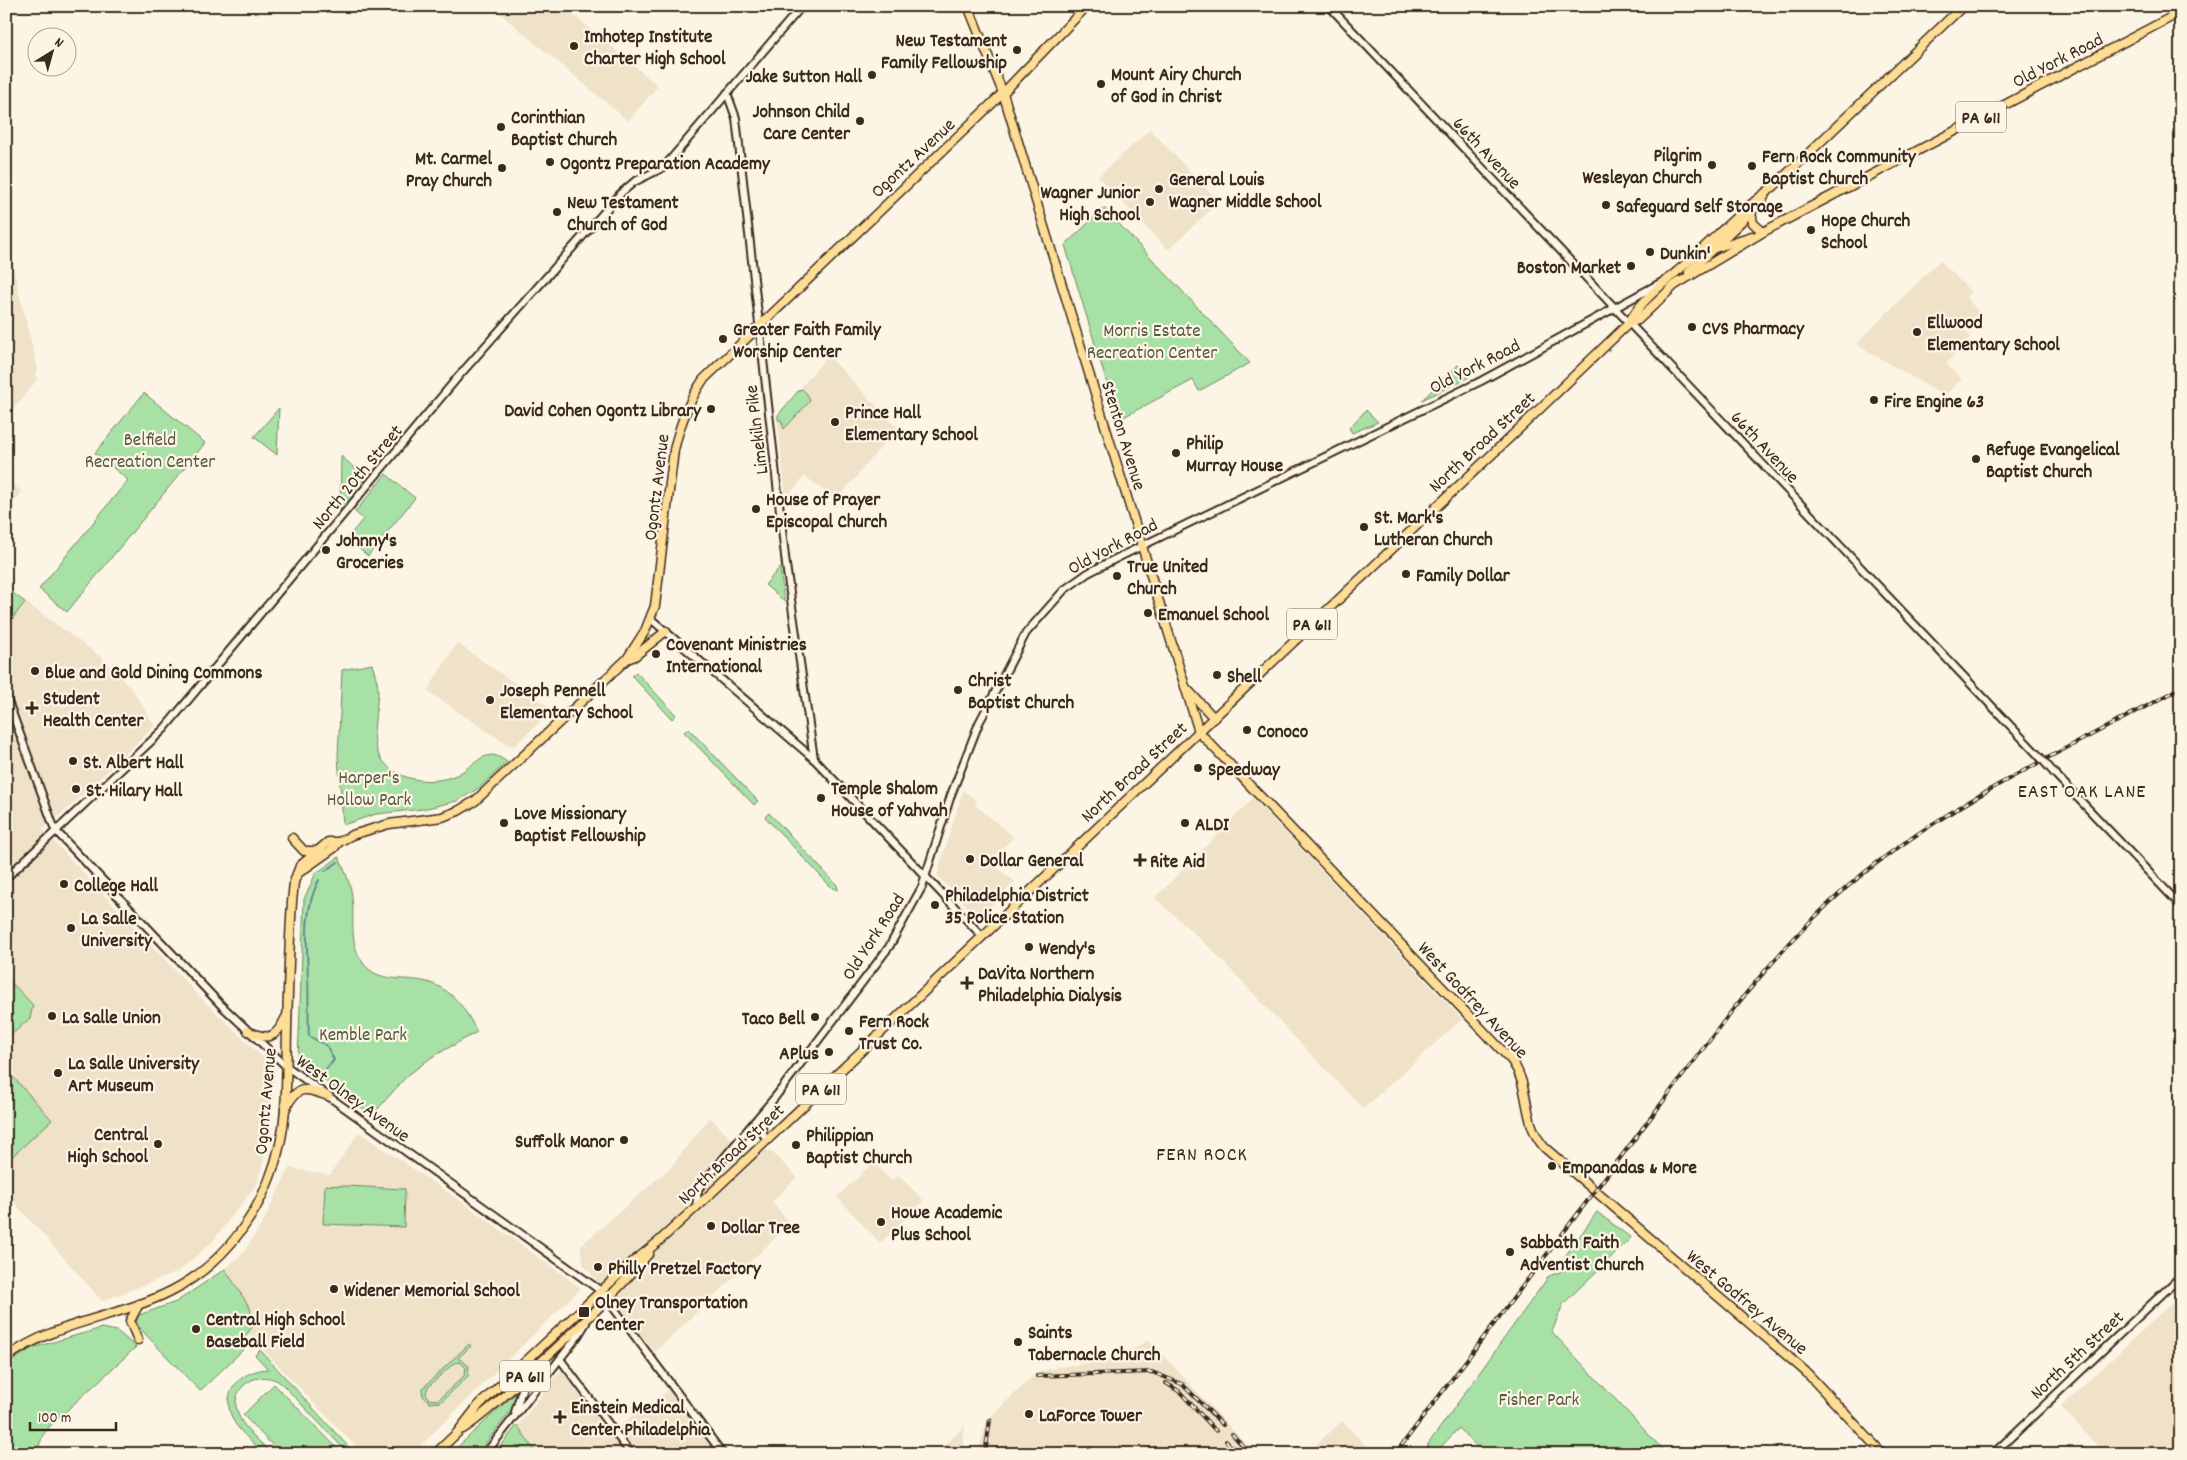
<svg xmlns="http://www.w3.org/2000/svg" width="2187" height="1460" font-family="Dekko,sans-serif">
  <style>
    .built { fill: #efe2c9 }
    .green { fill: #a8e1a6; stroke: #728662; fill-rule: evenodd }
    .lines { fill: none; stroke-linecap: round; stroke-linejoin: round }
    .stream { stroke: #648992; stroke-width: 2 }
    .minor-casing { stroke: #3b2a1e; stroke-width: 10 }
    .major-casing { stroke: #3b2a1e; stroke-width: 11 }
    .minor { stroke: #fcf5e5; stroke-width: 6 }
    .major { stroke: #fedd96; stroke-width: 8 }
    .rail-casing { stroke: #3b2a1e; stroke-width: 4 }
    .rail { stroke: #fcf5e5; stroke-width: 2; stroke-dasharray: 5.5; stroke-linecap: butt }
    .minor-bridge-casing { stroke: #3b2a1e; stroke-width: 10; stroke-linecap: butt }
    .minor-bridge { stroke: #fcf5e5; stroke-width: 6 }
    .poi-dot { fill: #3b2a1e; stroke: #fcf5e5; stroke-width: 2 }
    .labels { text-anchor: middle; stroke-width: 4.5; stroke-linejoin: round; paint-order: stroke }
    .shield { fill: #fcf5e5; stroke: #75675a; stroke-width: 1 }
    .shield-label { font-size: 18px; font-weight: bold; fill: #3b2a1e }
    .poi-label { font-size: 19px; font-weight: bold; fill: #3b2a1e; stroke: #fcf5e5; text-anchor: start }
    .street-label { font-size: 19px; fill: #3b2a1e; stroke: #fcf5e5 }
    .park-label { font-size: 19px; fill: #565840; stroke: #fcf5e5 }
    .neighbourhood-label { font-size: 20px; letter-spacing: 1px; fill: #3b2a1e; stroke: #fcf5e5 }
  </style>
  <rect width="100%" height="100%" fill="#fcf5e5"/>
  <filter id="ink" filterUnits="userSpaceOnUse"><feTurbulence type="fractalNoise" baseFrequency=".02" numOctaves="2"/><feDisplacementMap in="SourceGraphic" scale="10" xChannelSelector="R" yChannelSelector="G"/><feConvolveMatrix kernelMatrix="1 2 1 2 8 2 1 2 1" color-interpolation-filters="sRGB"/></filter>
  <g filter="url(#ink)">
    <g class="built">
      <polygon points="491,6 563,6 658,86 628,121"/>
      <polygon points="1150,129 1219,202 1168,250 1098,177"/>
      <polygon points="6,239 38,370 35,373 37,380 6,418"/>
      <polygon points="1940,260 1971,292 1966,297 1979,312 1962,327 1971,336 1946,364 1962,379 1944,396 1856,344"/>
      <polygon points="828,355 897,428 836,501 805,476 786,498 777,416"/>
      <polygon points="6,478 22,492 6,512"/>
      <polygon points="6,588 101,657 132,689 155,726 63,813 42,829 202,999 274,1068 271,1109 263,1162 257,1184 212,1242 178,1272 102,1301 6,1193"/>
      <polygon points="457,643 553,710 514,746 508,745 427,691"/>
      <polygon points="963,790 977,801 974,804 1014,837 989,861 1015,882 978,918 937,875"/>
      <polygon points="1253,798 1462,1019 1363,1109 1210,948 1155,898"/>
      <polygon points="710,1117 733,1141 772,1152 797,1177 772,1202 790,1224 655,1352 584,1265 580,1246 670,1168"/>
      <polygon points="359,1132 462,1202 581,1288 412,1454 363,1454 247,1333 254,1325 225,1269 244,1252 263,1222 289,1168 330,1175"/>
      <polygon points="874,1162 891,1181 899,1175 924,1201 880,1243 837,1197"/>
      <polygon points="2181,1294 2181,1454 2105,1454 2061,1407"/>
      <polygon points="1149,1340 1255,1454 978,1454 987,1420 1036,1373 1057,1367 1106,1361 1121,1356"/>
      <polygon points="561,1370 610,1435 642,1406 645,1411 669,1389 716,1454 496,1454"/>
      <polygon points="1342,1421 1374,1454 1306,1454"/>
      <polygon points="965,1426 962,1454 934,1454"/>
    </g>
    <g class="green">
      <polygon points="1104,208 1250,363 1199,391 1193,380 1118,420 1065,245"/>
      <polygon points="1458,365 1469,377 1422,400"/>
      <polygon points="802,389 807,394 810,401 784,429 781,420 778,420 778,415 799,390"/>
      <polygon points="144,393 205,443 67,612 39,589 128,480 95,453"/>
      <polygon points="279,408 277,455 254,437"/>
      <polygon points="1366,410 1378,422 1352,433 1349,428"/>
      <polygon points="341,456 367,479 340,512"/>
      <polygon points="386,474 415,498 368,556 347,539 363,519 355,512"/>
      <polygon points="780,567 784,601 765,585"/>
      <polygon points="6,588 25,602 6,627"/>
      <path d="M372 664C374 672 378 681 378 690 378 709 369 737 379 755 392 780 429 786 454 776 465 772 477 759 486 756 495 753 501 758 507 762L479 788 457 801 423 809 376 814 343 825 338 756 342 670Z"/>
      <polygon points="636,672 676,715 672,719 632,676"/>
      <polygon points="688,728 758,801 754,805 684,732"/>
      <polygon points="769,813 837,885 838,890 832,888 765,817"/>
      <path d="M339 857C344 870 351 883 352 897 355 921 348 941 363 963 378 984 406 976 427 982 453 989 466 1010 477 1032L432 1057 407 1076 375 1112 372 1110 369 1113 298 1061 304 899 316 873Z"/>
      <polygon points="6,977 33,1005 30,1018 6,1040"/>
      <polygon points="6,1069 52,1120 6,1162"/>
      <polygon points="325,1185 405,1189 404,1227 323,1224"/>
      <polygon points="1597,1212 1631,1238 1563,1304 1552,1332 1667,1454 1484,1454 1459,1428 1434,1454 1421,1454 1549,1276 1579,1265 1566,1255"/>
      <polygon points="225,1269 250,1308 254,1325 243,1339 243,1344 246,1347 200,1391 146,1335 136,1323 139,1315 176,1302"/>
      <polygon points="102,1328 117,1331 136,1347 51,1425 43,1435 36,1454 6,1454 6,1365 32,1348"/>
      <path d="M469 1344 471 1346 458 1358 469 1366 468 1376 441 1402 430 1403 423 1396 422 1389ZM460 1362 466 1368 464 1376 438 1400 428 1399 426 1392 428 1387 454 1363Z"/>
      <path d="M260 1350 355 1454H346L343 1448 283 1385C261 1365 225 1388 239 1416 245 1430 262 1443 272 1454H264C253 1442 236 1430 231 1415 221 1388 245 1370 268 1369L255 1355Z"/>
      <polygon points="274,1384 341,1452 339,1454 281,1454 243,1415"/>
      <polygon points="521,1388 517,1403 477,1454 450,1454"/>
      <polygon points="517,1425 537,1454 495,1454"/>
    </g>
    <g class="lines">
      <g class="stream">
        <polyline points="325,871 338,862"/>
        <path d="M319 880C303 910 307 945 308 978 309 998 308 1017 309 1036L327 1046 334 1060 326 1069"/>
      </g>
      <defs>
        <g id="minor">
          <polyline points="1329,6 2040,757"/>
          <polyline points="727,93 736,118 786,565 814,759"/>
          <polyline points="651,619 814,759 982,936"/>
          <polyline points="6,696 55,830 222,1006 286,1066 601,1291 723,1454"/>
          <polyline points="2055,774 2181,906"/>
          <polyline points="6,878 164,729 458,377 621,193 634,182 664,167 802,6"/>
          <path d="M767 1140C757 1128 764 1118 771 1106"/>
          <polyline points="696,1208 698,1189 776,1096 889,947 922,887 951,795 979,723 1026,633 1064,590 1088,573 1115,559 1481,381 1664,281"/>
          <polyline points="560,1359 631,1454"/>
          <polyline points="515,1412 527,1374"/>
          <polyline points="485,1454 578,1336 586,1323"/>
          <polyline points="1993,1454 2181,1276"/>
        </g>
        <g id="major">
          <path d="M968 6 1003 93 1199 732 1512 1061C1532 1090 1521 1122 1545 1148L1806 1372 1883 1454"/>
          <polyline points="1751,212 1753,223 1763,232"/>
          <polyline points="1715,248 1752,236"/>
          <polyline points="1689,272 1751,212 1764,197"/>
          <polyline points="1675,285 1763,232 2181,12"/>
          <polyline points="1629,323 1638,320 1679,281"/>
          <polyline points="627,659 635,656 666,631"/>
          <polyline points="1186,688 1214,718"/>
          <polyline points="292,838 304,851 315,851"/>
          <polyline points="297,874 334,848 339,842"/>
          <path d="M248 1031C269 1041 276 1038 286 1017"/>
          <path d="M285 1110C296 1085 305 1087 328 1096"/>
          <polyline points="138,1340 130,1321 139,1304"/>
          <path d="M6 1358C55 1321 118 1318 171 1291 228 1262 266 1206 280 1144 288 1108 286 1067 287 1031 288 988 289 945 292 902L294 882 300 866 328 842H339L352 835 389 824 442 817 458 811 475 801 627 659 645 631 655 606 674 450C680 424 688 402 703 380L1003 93 1087 6"/>
          <path d="M463 1429C487 1413 506 1394 527 1375 569 1336 613 1297 649 1253"/>
          <path d="M435 1454 457 1433 479 1405 629 1265 658 1242 706 1198 1523 425 1629 323C1639 301 1670 278 1688 262 1716 237 1741 210 1772 188L1963 6"/>
        </g>
      </defs>
      <use href="#minor" class="minor-casing"/>
      <use href="#major" class="major-casing"/>
      <use href="#minor" class="minor"/>
      <use href="#major" class="major"/>
      <defs>
        <g id="rail">
          <polyline points="1037,1376 1152,1372 1182,1384 1223,1425"/>
          <polyline points="1166,1383 1180,1392 1216,1431"/>
          <polyline points="1232,1434 1250,1454"/>
          <polyline points="1226,1441 1238,1454"/>
          <polyline points="985,1454 990,1420"/>
          <path d="M1395 1454 1731 1012C1772 961 1814 913 1864 873 1958 798 2075 745 2181 688"/>
        </g>
      </defs>
      <use href="#rail" class="rail-casing"/>
      <use href="#rail" class="rail"/>
      <defs>
        <polyline id="minor-bridge" points="2040,757 2055,774"/>
      </defs>
      <use href="#minor-bridge" class="minor-bridge-casing"/>
      <use href="#minor-bridge" class="minor-bridge"/>
    </g>
  </g>
  <g class="poi-dot">
    <circle cx="574" cy="46" r="5"/>
    <circle cx="1017" cy="50" r="5"/>
    <circle cx="872" cy="75" r="5"/>
    <circle cx="1101" cy="84" r="5"/>
    <circle cx="860" cy="121" r="5"/>
    <circle cx="501" cy="127" r="5"/>
    <circle cx="550" cy="162" r="5"/>
    <circle cx="1712" cy="165" r="5"/>
    <circle cx="1752" cy="166" r="5"/>
    <circle cx="502" cy="168" r="5"/>
    <circle cx="1159" cy="189" r="5"/>
    <circle cx="1150" cy="202" r="5"/>
    <circle cx="1606" cy="205" r="5"/>
    <circle cx="557" cy="212" r="5"/>
    <circle cx="1811" cy="230" r="5"/>
    <circle cx="1650" cy="252" r="5"/>
    <circle cx="1631" cy="266" r="5"/>
    <circle cx="1692" cy="327" r="5"/>
    <circle cx="1917" cy="332" r="5"/>
    <circle cx="723" cy="339" r="5"/>
    <circle cx="1874" cy="400" r="5"/>
    <circle cx="711" cy="409" r="5"/>
    <circle cx="835" cy="422" r="5"/>
    <circle cx="1176" cy="453" r="5"/>
    <circle cx="1976" cy="459" r="5"/>
    <circle cx="756" cy="509" r="5"/>
    <circle cx="1364" cy="527" r="5"/>
    <circle cx="326" cy="550" r="5"/>
    <circle cx="1406" cy="574" r="5"/>
    <circle cx="1117" cy="576" r="5"/>
    <circle cx="1148" cy="613" r="5"/>
    <circle cx="656" cy="654" r="5"/>
    <circle cx="35" cy="671" r="5"/>
    <circle cx="1217" cy="675" r="5"/>
    <circle cx="958" cy="690" r="5"/>
    <circle cx="490" cy="700" r="5"/>
    <path d="M29.5 700.5h5v5h5v5h-5v5h-5v-5h-5v-5h5z"/>
    <circle cx="1247" cy="730" r="5"/>
    <circle cx="73" cy="761" r="5"/>
    <circle cx="1198" cy="768" r="5"/>
    <circle cx="76" cy="789" r="5"/>
    <circle cx="821" cy="798" r="5"/>
    <circle cx="504" cy="823" r="5"/>
    <circle cx="1185" cy="823" r="5"/>
    <circle cx="970" cy="859" r="5"/>
    <path d="M1137.5 852.5h5v5h5v5h-5v5h-5v-5h-5v-5h5z"/>
    <circle cx="64" cy="884" r="5"/>
    <circle cx="935" cy="905" r="5"/>
    <circle cx="71" cy="928" r="5"/>
    <circle cx="1029" cy="947" r="5"/>
    <path d="M964.5 975.5h5v5h5v5h-5v5h-5v-5h-5v-5h5z"/>
    <circle cx="52" cy="1016" r="5"/>
    <circle cx="815" cy="1017" r="5"/>
    <circle cx="849" cy="1031" r="5"/>
    <circle cx="829" cy="1052" r="5"/>
    <circle cx="58" cy="1073" r="5"/>
    <circle cx="624" cy="1140" r="5"/>
    <circle cx="158" cy="1144" r="5"/>
    <circle cx="796" cy="1145" r="5"/>
    <circle cx="1552" cy="1166" r="5"/>
    <circle cx="881" cy="1222" r="5"/>
    <circle cx="711" cy="1226" r="5"/>
    <circle cx="1510" cy="1252" r="5"/>
    <circle cx="598" cy="1267" r="5"/>
    <circle cx="334" cy="1289" r="5"/>
    <rect x="578" y="1306" width="12" height="12" rx="2.5"/>
    <circle cx="196" cy="1329" r="5"/>
    <circle cx="1018" cy="1342" r="5"/>
    <circle cx="1029" cy="1414" r="5"/>
    <path d="M557.5 1409.5h5v5h5v5h-5v5h-5v-5h-5v-5h5z"/>
  </g>
  <g class="labels">
    <g class="shield">
      <rect x="1956" y="101.5" width="50" height="31" rx="4"/>
      <rect x="1287" y="608.5" width="50" height="31" rx="4"/>
      <rect x="796" y="1073.5" width="50" height="31" rx="4"/>
      <rect x="500" y="1360.5" width="50" height="31" rx="4"/>
    </g>
    <g class="shield-label">
      <text x="1981" y="123">PA 611</text>
      <text x="1312" y="630">PA 611</text>
      <text x="821" y="1095">PA 611</text>
      <text x="525" y="1382">PA 611</text>
    </g>
    <g class="poi-label">
      <text x="584" y="42">Imhotep Institute<tspan x="584" dy="22">Charter High School</tspan></text>
      <text x="1007" y="46" text-anchor="end">New Testament<tspan x="1007" dy="22">Family Fellowship</tspan></text>
      <text x="1111" y="80">Mount Airy Church<tspan x="1111" dy="22">of God in Christ</tspan></text>
      <text x="862" y="82" text-anchor="end">Jake Sutton Hall</text>
      <text x="850" y="117" text-anchor="end">Johnson Child<tspan x="850" dy="22">Care Center</tspan></text>
      <text x="511" y="123">Corinthian<tspan x="511" dy="22">Baptist Church</tspan></text>
      <text x="1702" y="161" text-anchor="end">Pilgrim<tspan x="1702" dy="22">Wesleyan Church</tspan></text>
      <text x="1762" y="162">Fern Rock Community<tspan x="1762" dy="22">Baptist Church</tspan></text>
      <text x="492" y="164" text-anchor="end">Mt. Carmel<tspan x="492" dy="22">Pray Church</tspan></text>
      <text x="560" y="169">Ogontz Preparation Academy</text>
      <text x="1169" y="185">General Louis<tspan x="1169" dy="22">Wagner Middle School</tspan></text>
      <text x="1140" y="198" text-anchor="end">Wagner Junior<tspan x="1140" dy="22">High School</tspan></text>
      <text x="567" y="208">New Testament<tspan x="567" dy="22">Church of God</tspan></text>
      <text x="1616" y="212">Safeguard Self Storage</text>
      <text x="1821" y="226">Hope Church<tspan x="1821" dy="22">School</tspan></text>
      <text x="1660" y="259">Dunkin'</text>
      <text x="1621" y="273" text-anchor="end">Boston Market</text>
      <text x="1927" y="328">Ellwood<tspan x="1927" dy="22">Elementary School</tspan></text>
      <text x="1702" y="334">CVS Pharmacy</text>
      <text x="733" y="335">Greater Faith Family<tspan x="733" dy="22">Worship Center</tspan></text>
      <text x="1884" y="407">Fire Engine 63</text>
      <text x="701" y="416" text-anchor="end">David Cohen Ogontz Library</text>
      <text x="845" y="418">Prince Hall<tspan x="845" dy="22">Elementary School</tspan></text>
      <text x="1186" y="449">Philip<tspan x="1186" dy="22">Murray House</tspan></text>
      <text x="1986" y="455">Refuge Evangelical<tspan x="1986" dy="22">Baptist Church</tspan></text>
      <text x="766" y="505">House of Prayer<tspan x="766" dy="22">Episcopal Church</tspan></text>
      <text x="1374" y="523">St. Mark's<tspan x="1374" dy="22">Lutheran Church</tspan></text>
      <text x="336" y="546">Johnny's<tspan x="336" dy="22">Groceries</tspan></text>
      <text x="1127" y="572">True United<tspan x="1127" dy="22">Church</tspan></text>
      <text x="1416" y="581">Family Dollar</text>
      <text x="1158" y="620">Emanuel School</text>
      <text x="666" y="650">Covenant Ministries<tspan x="666" dy="22">International</tspan></text>
      <text x="45" y="678">Blue and Gold Dining Commons</text>
      <text x="1227" y="682">Shell</text>
      <text x="968" y="686">Christ<tspan x="968" dy="22">Baptist Church</tspan></text>
      <text x="500" y="696">Joseph Pennell<tspan x="500" dy="22">Elementary School</tspan></text>
      <text x="43" y="704">Student<tspan x="43" dy="22">Health Center</tspan></text>
      <text x="1257" y="737">Conoco</text>
      <text x="83" y="768">St. Albert Hall</text>
      <text x="1208" y="775">Speedway</text>
      <text x="831" y="794">Temple Shalom<tspan x="831" dy="22">House of Yahvah</tspan></text>
      <text x="86" y="796">St. Hilary Hall</text>
      <text x="514" y="819">Love Missionary<tspan x="514" dy="22">Baptist Fellowship</tspan></text>
      <text x="1195" y="830">ALDI</text>
      <text x="980" y="866">Dollar General</text>
      <text x="1150" y="867">Rite Aid</text>
      <text x="74" y="891">College Hall</text>
      <text x="945" y="901">Philadelphia District<tspan x="945" dy="22">35 Police Station</tspan></text>
      <text x="81" y="924">La Salle<tspan x="81" dy="22">University</tspan></text>
      <text x="1039" y="954">Wendy's</text>
      <text x="978" y="979">DaVita Northern<tspan x="978" dy="22">Philadelphia Dialysis</tspan></text>
      <text x="62" y="1023">La Salle Union</text>
      <text x="805" y="1024" text-anchor="end">Taco Bell</text>
      <text x="859" y="1027">Fern Rock<tspan x="859" dy="22">Trust Co.</tspan></text>
      <text x="819" y="1059" text-anchor="end">APlus</text>
      <text x="68" y="1069">La Salle University<tspan x="68" dy="22">Art Museum</tspan></text>
      <text x="148" y="1140" text-anchor="end">Central<tspan x="148" dy="22">High School</tspan></text>
      <text x="806" y="1141">Philippian<tspan x="806" dy="22">Baptist Church</tspan></text>
      <text x="614" y="1147" text-anchor="end">Suffolk Manor</text>
      <text x="1562" y="1173">Empanadas &amp; More</text>
      <text x="891" y="1218">Howe Academic<tspan x="891" dy="22">Plus School</tspan></text>
      <text x="721" y="1233">Dollar Tree</text>
      <text x="1520" y="1248">Sabbath Faith<tspan x="1520" dy="22">Adventist Church</tspan></text>
      <text x="608" y="1274">Philly Pretzel Factory</text>
      <text x="344" y="1296">Widener Memorial School</text>
      <text x="595" y="1308">Olney Transportation<tspan x="595" dy="22">Center</tspan></text>
      <text x="206" y="1325">Central High School<tspan x="206" dy="22">Baseball Field</tspan></text>
      <text x="1028" y="1338">Saints<tspan x="1028" dy="22">Tabernacle Church</tspan></text>
      <text x="571" y="1413">Einstein Medical<tspan x="571" dy="22">Center Philadelphia</tspan></text>
      <text x="1039" y="1421">LaForce Tower</text>
    </g>
    <g class="street-label">
      <text transform="translate(2057 59) rotate(-27)" y="7">Old York Road</text>
      <text transform="translate(1488 152) rotate(47)" y="7">66th Avenue</text>
      <text transform="translate(912 157) rotate(-43)" y="7">Ogontz Avenue</text>
      <text transform="translate(1474 365) rotate(-27)" y="7">Old York Road</text>
      <text transform="translate(755 430) rotate(-97)" y="7">Limekiln Pike</text>
      <text transform="translate(1125 435) rotate(73)" y="7">Stenton Avenue</text>
      <text transform="translate(1481 441) rotate(-43)" y="7">North Broad Street</text>
      <text transform="translate(1766 446) rotate(47)" y="7">66th Avenue</text>
      <text transform="translate(356 476) rotate(-50)" y="7">North 20th Street</text>
      <text transform="translate(655 487) rotate(-83)" y="7">Ogontz Avenue</text>
      <text transform="translate(1112 545) rotate(-28)" y="7">Old York Road</text>
      <text transform="translate(1133 771) rotate(-43)" y="7">North Broad Street</text>
      <text transform="translate(872 936) rotate(-57)" y="7">Old York Road</text>
      <text transform="translate(1474 999) rotate(47)" y="7">West Godfrey Avenue</text>
      <text transform="translate(354 1097) rotate(36)" y="7">West Olney Avenue</text>
      <text transform="translate(264 1101) rotate(-85)" y="7">Ogontz Avenue</text>
      <text transform="translate(730 1153) rotate(-43)" y="7">North Broad Street</text>
      <text transform="translate(1748 1301) rotate(40)" y="7">West Godfrey Avenue</text>
      <text transform="translate(2076 1354) rotate(-43)" y="7">North 5th Street</text>
    </g>
    <g class="park-label">
      <text x="1152" y="336">Morris Estate<tspan x="1152" dy="22">Recreation Center</tspan></text>
      <text x="150" y="445">Belfield<tspan x="150" dy="22">Recreation Center</tspan></text>
      <text x="369" y="783">Harper's<tspan x="369" dy="22">Hollow Park</tspan></text>
      <text x="363" y="1040">Kemble Park</text>
      <text x="1539" y="1405">Fisher Park</text>
    </g>
    <g class="neighbourhood-label">
      <text x="2082" y="797">EAST OAK LANE</text>
      <text x="1202" y="1160">FERN ROCK</text>
    </g>
  </g>
  <rect width="2187" height="1460" fill="none" stroke="#fcf5e5" stroke-width="25"/>
  <rect x="12" y="12" width="2162" height="1435" fill="none" stroke="#3b2a1e" stroke-width="2" filter="url(#ink)"/>
  <g transform="translate(52 52) rotate(37)"><circle r="24" fill="#fcf5e5" stroke="#afa495"/>
  <path d="M0-4L9 19L0 12L-9 19Z" fill="#3b2a1e"/>
  <text y="-8" font-size="14" font-weight="bold" text-anchor="middle" fill="#3b2a1e">N</text>
  </g>
  <path d="M30 1422v8h86v-8" fill="none" stroke="#3b2a1e" stroke-width="2.5"/>
  <text x="38" y="1422" font-size="15" fill="#3b2a1e" stroke="#fcf5e5" stroke-width="4" paint-order="stroke">100 m</text>
</svg>
